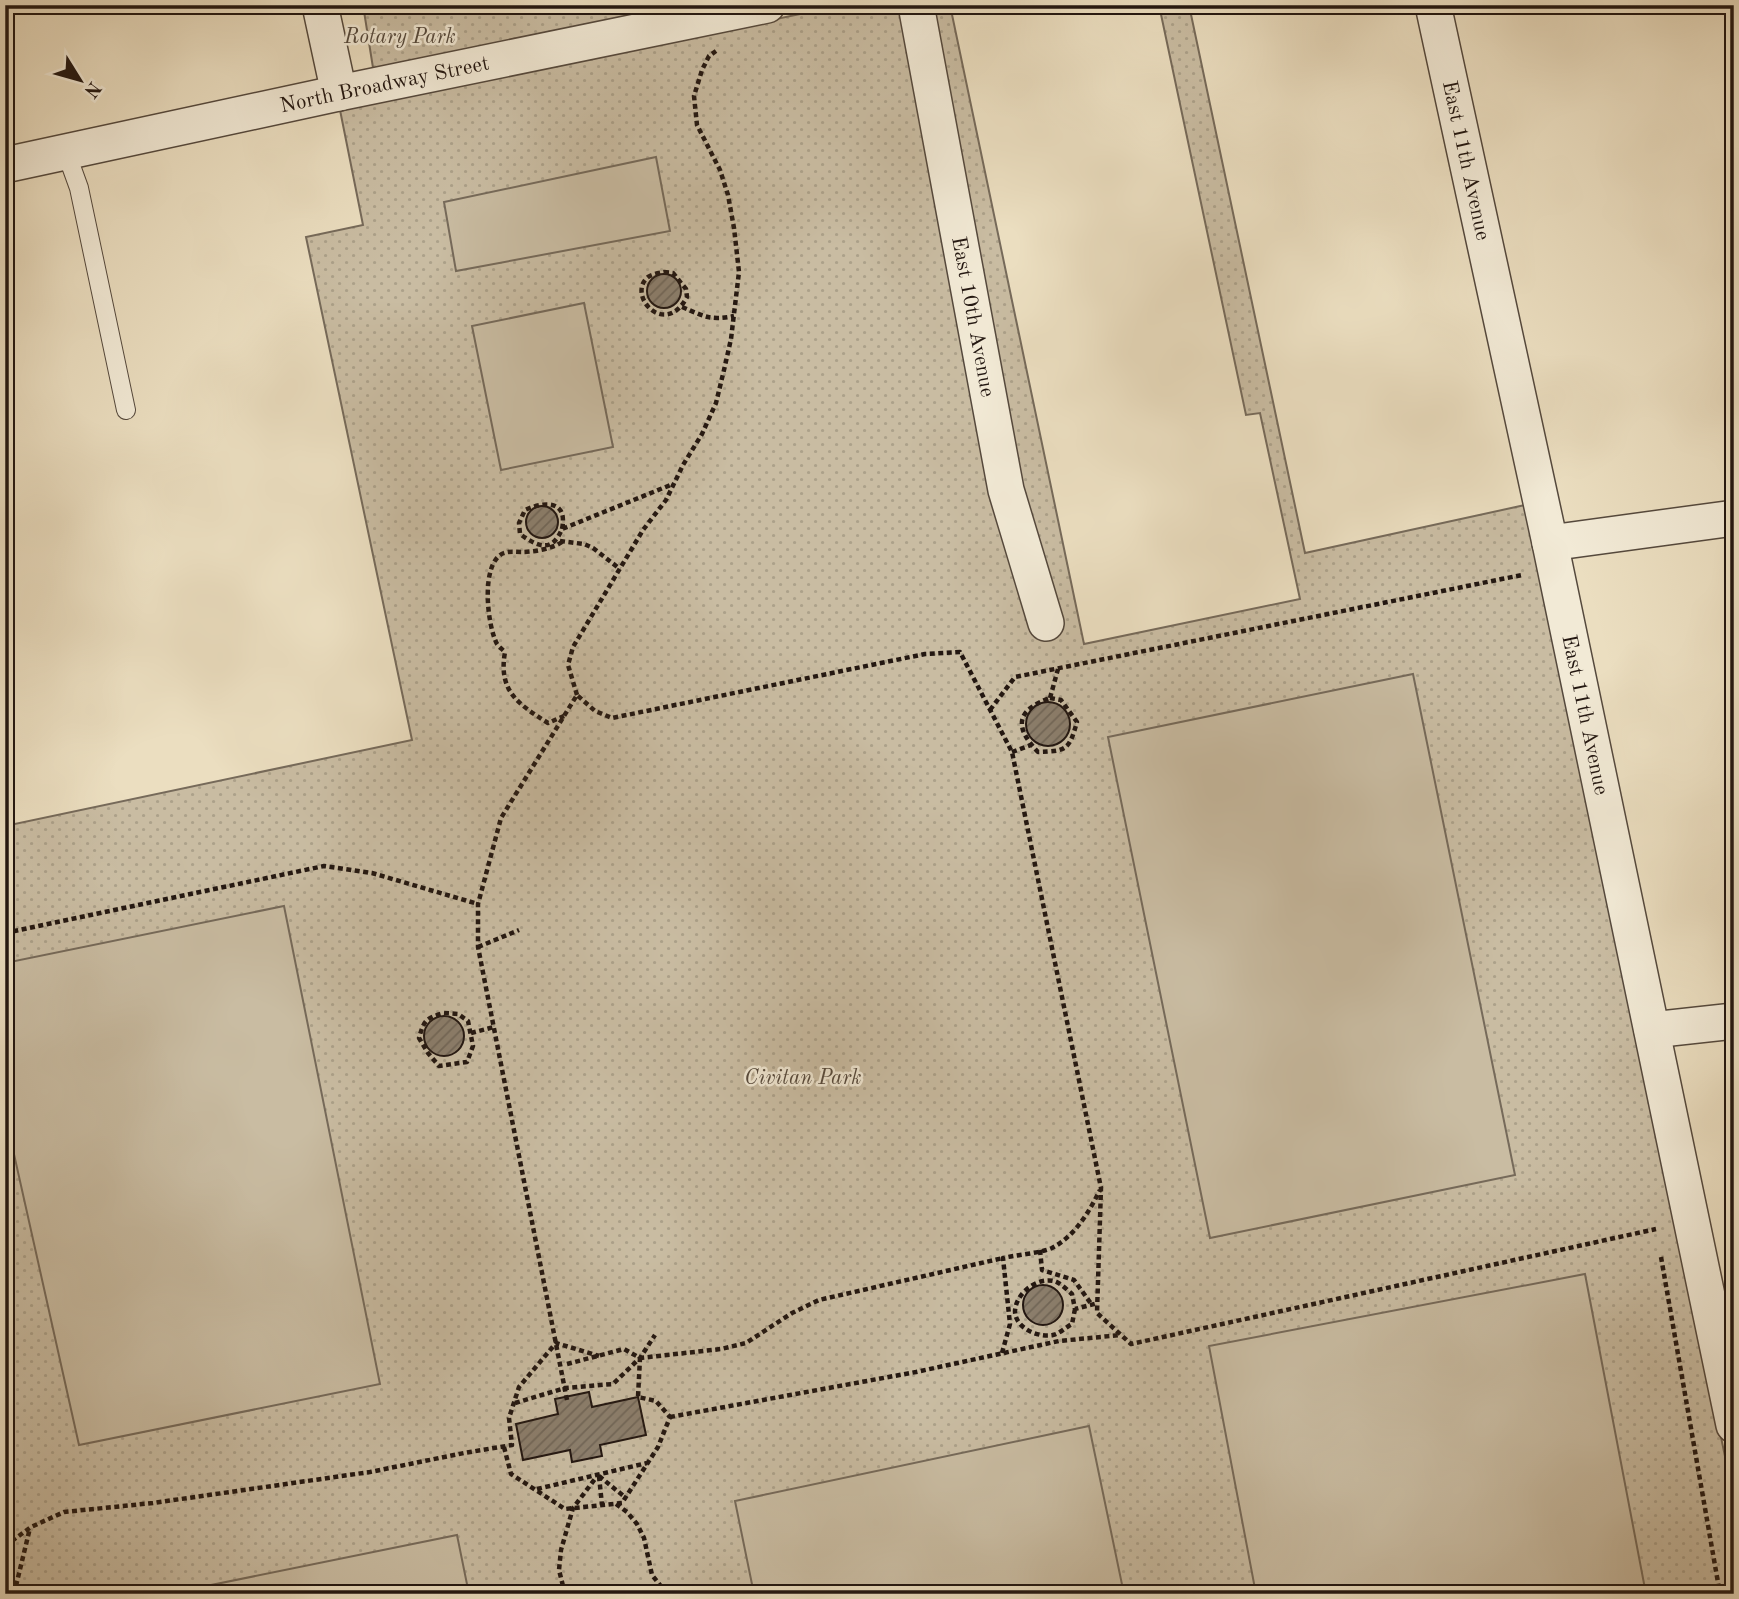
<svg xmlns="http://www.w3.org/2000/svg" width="1739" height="1599" font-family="'Old Standard TT',serif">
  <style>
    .park { fill: url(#park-dots); stroke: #766a5a; stroke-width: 2 }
    .garden { fill: #c9bca2; stroke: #766a5a; stroke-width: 2 }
    .building { fill: url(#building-hatch); stroke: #231711; stroke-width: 2 }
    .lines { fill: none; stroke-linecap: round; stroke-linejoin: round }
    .lane-casing { stroke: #55493d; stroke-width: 20 }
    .street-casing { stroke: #55493d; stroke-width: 38 }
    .path { stroke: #231711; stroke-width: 4.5; stroke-dasharray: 5 3.5; stroke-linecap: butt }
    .lane { stroke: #f2ead6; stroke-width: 18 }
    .street { stroke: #f2ead6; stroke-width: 35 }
    .labels { text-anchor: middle; stroke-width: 5; stroke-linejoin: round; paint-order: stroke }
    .park-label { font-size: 21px; font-style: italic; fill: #55493c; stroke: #f2ead6 }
    .street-label { font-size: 21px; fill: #231711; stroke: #f2ead6 }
  </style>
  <defs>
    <pattern id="park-dots" width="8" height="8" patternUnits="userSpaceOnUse" patternTransform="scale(1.75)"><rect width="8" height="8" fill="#c9bca2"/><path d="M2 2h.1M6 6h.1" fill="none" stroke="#aca18a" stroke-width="1.8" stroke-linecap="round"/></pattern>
    <pattern id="building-hatch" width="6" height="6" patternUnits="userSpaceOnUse" patternTransform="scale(1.75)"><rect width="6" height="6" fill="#8b7e6c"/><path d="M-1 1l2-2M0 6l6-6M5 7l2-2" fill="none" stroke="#716657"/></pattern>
  </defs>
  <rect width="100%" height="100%" fill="#ebdec0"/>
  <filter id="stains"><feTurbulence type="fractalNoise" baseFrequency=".00286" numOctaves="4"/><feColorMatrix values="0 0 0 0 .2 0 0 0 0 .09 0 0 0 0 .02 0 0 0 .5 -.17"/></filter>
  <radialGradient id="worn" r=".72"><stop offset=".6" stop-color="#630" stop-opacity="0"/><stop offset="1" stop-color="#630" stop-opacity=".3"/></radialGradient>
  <g class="park">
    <polygon points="363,5 695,5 374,74"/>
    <polygon points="843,5 950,5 1084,644 1300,599 1260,413 1246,415 1159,5 1189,5 1305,553 1525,505 1734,1499 1734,1594 5,1594 5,826 412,740 306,237 363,225 340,110"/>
  </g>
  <g class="garden">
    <polygon points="656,157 670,231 456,271 444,202"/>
    <polygon points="584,303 613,447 501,470 472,326"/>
    <polygon points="1413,674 1515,1175 1210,1238 1108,737"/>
    <polygon points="284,906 380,1384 79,1445 5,1114 5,963"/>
    <polygon points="1585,1274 1646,1594 1256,1594 1209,1346"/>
    <polygon points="1089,1426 1124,1594 754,1594 735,1501"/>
    <polygon points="457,1535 469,1594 167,1594"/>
  </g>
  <g class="building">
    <circle cx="664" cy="291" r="17"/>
    <circle cx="542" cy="522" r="16"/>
    <circle cx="1048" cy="724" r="22"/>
    <circle cx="444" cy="1036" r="20"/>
    <circle cx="1043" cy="1305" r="20"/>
    <polygon points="589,1392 592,1407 638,1397 646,1435 600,1445 602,1456 572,1462 570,1450 523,1460 516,1424 558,1414 555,1399"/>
  </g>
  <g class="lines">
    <defs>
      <polyline id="lane" points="66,152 79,188 126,410"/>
      <g id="street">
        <polyline points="320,5 339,93"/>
        <path id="s1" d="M916 5 1006 490 1046 623"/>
        <path id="s2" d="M1433 5 1550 543 1734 1425"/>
        <path id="s3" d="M5 165 339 93 767 5"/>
        <polyline points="1550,543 1734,518"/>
        <polyline points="1652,1030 1734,1021"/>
      </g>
    </defs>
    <use href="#lane" class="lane-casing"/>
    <use href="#street" class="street-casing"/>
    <g class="path">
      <path d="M664 272 673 273 686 289 687 297C665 339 626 295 648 277 653 274 659 273 664 272Z"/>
      <path d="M682 307C704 316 709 321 734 316"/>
      <path d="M562 529C568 500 545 501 525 510L519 523 520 534C538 547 552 553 562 529L673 484"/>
      <polyline points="560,541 584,544 593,548 620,569"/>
      <path d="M562 542C552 549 533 552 521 552 515 552 510 551 504 553 480 562 487 625 497 644 499 647 502 649 505 652 498 691 518 704 548 723L564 716"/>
      <polyline points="577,695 568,665 573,647 643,530 666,500 683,465 702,434 716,403 724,370 731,339 739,272 734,228 728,195 720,170 697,125 694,96 702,70 709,56 716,51"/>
      <path d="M1050 698 1061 700 1077 722C1069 750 1067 751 1038 752 1013 726 1017 710 1050 698Z"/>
      <polyline points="1050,698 1058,669"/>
      <polyline points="990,710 1015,677 1522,575 1522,576"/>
      <polyline points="1012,752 1031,745"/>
      <polyline points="5,933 324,866 372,873 478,904"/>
      <polyline points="478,947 519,930"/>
      <path d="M444 1013 458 1014 468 1021 473 1046 467 1062 439 1066 428 1053 419 1038C424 1020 426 1018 444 1013Z"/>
      <polyline points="471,1033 494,1027"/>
      <polyline points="1040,1250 1042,1270 1074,1280 1092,1305"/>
      <polyline points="1661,1257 1720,1594"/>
      <path d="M1075 1309 1072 1324C1066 1327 1059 1334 1053 1335 1038 1338 1015 1328 1015 1311 1016 1293 1037 1277 1054 1281 1061 1283 1067 1290 1072 1294L1075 1309 1098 1303"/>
      <path d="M1002 1353 1010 1324 1003 1258C1016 1255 1041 1253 1052 1248 1075 1236 1089 1212 1100 1190"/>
      <polyline points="567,1364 624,1349 640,1358 721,1349 746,1343 792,1313 819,1300 1003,1258"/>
      <polyline points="567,1400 478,947 478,904 501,818 577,695 595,711 612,718 925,654 960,652 1012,752 1101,1188 1097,1313 1131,1344 1656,1229"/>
      <polyline points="515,1403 565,1388 613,1384 640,1358 655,1335"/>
      <polyline points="670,1417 916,1372 1059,1341 1121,1335"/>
      <polyline points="504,1447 511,1474 565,1509 622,1503 658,1447 670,1417 656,1401 638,1397 640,1358"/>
      <polyline points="599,1476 626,1498"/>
      <polyline points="599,1476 602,1505"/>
      <polyline points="537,1489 647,1463"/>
      <polyline points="616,1504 627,1512 637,1524 644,1538 652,1575 667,1594"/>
      <polyline points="5,1546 31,1527 64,1512 153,1503 370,1472 464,1453 512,1445 509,1418 519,1387 556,1343 599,1356"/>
      <polyline points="14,1594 30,1528"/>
      <polyline points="565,1594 559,1570 561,1550 573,1508 598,1475"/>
    </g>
    <use href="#lane" class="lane"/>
    <use href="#street" class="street"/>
  </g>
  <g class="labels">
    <g class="park-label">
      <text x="400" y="43">Rotary Park</text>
      <text x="803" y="1084">Civitan Park</text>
    </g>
    <g class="street-label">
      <text dy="7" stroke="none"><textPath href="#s3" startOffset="388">North Broadway Street</textPath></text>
      <text dy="7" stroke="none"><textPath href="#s2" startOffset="159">East 11th Avenue</textPath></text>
      <text dy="7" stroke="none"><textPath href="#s1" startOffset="317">East 10th Avenue</textPath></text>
      <text dy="7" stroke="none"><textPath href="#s2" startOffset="726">East 11th Avenue</textPath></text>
    </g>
  </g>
  <rect width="1739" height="1599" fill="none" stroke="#ebdec0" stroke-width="28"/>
  <rect x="7" y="7" width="1725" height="1585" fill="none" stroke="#231711" stroke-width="3.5"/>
  <rect x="14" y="14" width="1711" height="1571" fill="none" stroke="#231711" stroke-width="2"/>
  <g transform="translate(80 80) rotate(127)" stroke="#f2ead6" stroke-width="5" paint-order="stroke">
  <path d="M0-5L12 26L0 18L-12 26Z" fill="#231711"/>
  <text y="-10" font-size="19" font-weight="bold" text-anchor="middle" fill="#231711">N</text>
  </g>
  <rect width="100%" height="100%" filter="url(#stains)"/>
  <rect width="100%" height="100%" fill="url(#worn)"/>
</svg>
